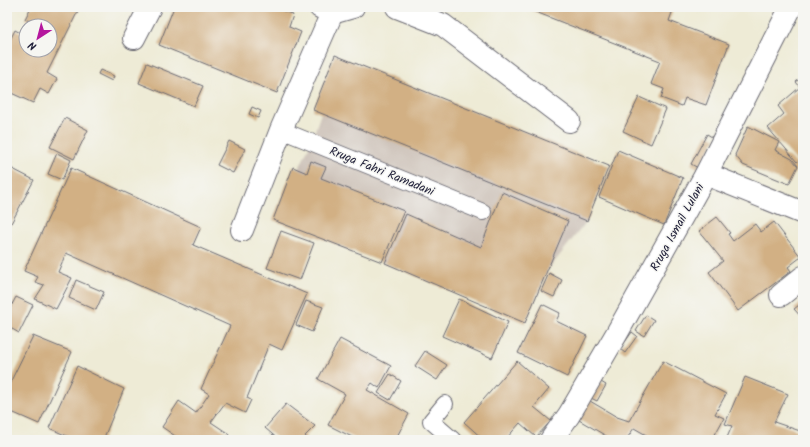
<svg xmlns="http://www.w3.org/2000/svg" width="810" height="447" font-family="Kalam,sans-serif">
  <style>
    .industrial { fill: #cdc2b9 }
    .building { fill: #d2b084 }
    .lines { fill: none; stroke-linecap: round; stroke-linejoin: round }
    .lane-casing { stroke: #696871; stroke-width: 18 }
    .street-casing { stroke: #696871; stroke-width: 24 }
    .lane { stroke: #fff; stroke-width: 16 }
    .street { stroke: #fff; stroke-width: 22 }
    .labels { text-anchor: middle; stroke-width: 3; stroke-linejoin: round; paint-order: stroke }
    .street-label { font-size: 12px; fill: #22223b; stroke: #f6f6f2 }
  </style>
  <rect width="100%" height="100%" fill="#f6f6f2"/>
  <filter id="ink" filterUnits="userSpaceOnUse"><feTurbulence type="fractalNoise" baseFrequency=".025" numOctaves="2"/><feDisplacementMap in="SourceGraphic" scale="8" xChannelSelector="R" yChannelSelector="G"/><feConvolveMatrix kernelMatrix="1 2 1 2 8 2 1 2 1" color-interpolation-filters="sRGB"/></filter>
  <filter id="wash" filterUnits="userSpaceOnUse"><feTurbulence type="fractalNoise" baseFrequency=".012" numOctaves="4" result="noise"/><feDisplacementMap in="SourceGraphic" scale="16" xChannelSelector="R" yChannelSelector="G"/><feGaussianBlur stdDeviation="0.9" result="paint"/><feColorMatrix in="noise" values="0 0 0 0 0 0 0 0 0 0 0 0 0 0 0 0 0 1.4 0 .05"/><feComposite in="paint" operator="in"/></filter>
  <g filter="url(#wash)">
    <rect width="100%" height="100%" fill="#eeebd6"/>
    <polygon class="industrial" points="335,55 609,166 587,221 548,270 525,323 385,263 273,220 293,167 299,169 311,142 321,113 313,110"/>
    <g id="blocks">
      <g class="building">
        <polygon points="31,7 80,7 47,73 57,79 49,94 40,89 33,103 7,91 7,46 15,30 26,36 26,50 50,50 50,26 39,26 25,19"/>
        <polygon points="174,7 274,7 293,15 289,27 301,32 277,93 159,45"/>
        <polygon points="523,7 674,7 669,21 729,44 706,105 685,98 682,106 661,98 664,89 651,84 660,61"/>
        <polygon points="335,55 609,166 587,221 313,110"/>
        <polygon points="147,63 203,86 194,106 139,83"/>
        <polygon points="100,70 114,76 112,81 98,74"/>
        <polygon points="803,76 803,157 797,162 768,128 784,114 778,106 800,87 796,82"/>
        <polygon points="639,97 666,109 651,144 623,131"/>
        <polygon points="252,107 261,111 258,118 249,114"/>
        <polygon points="65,118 88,130 74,159 50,147"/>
        <polygon points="748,126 779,142 775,150 792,159 798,166 789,184 743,165 735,155"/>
        <polygon points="707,134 715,139 698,168 691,164"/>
        <polygon points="229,141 245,149 233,173 217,165"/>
        <polygon points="618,150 683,178 664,225 599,197"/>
        <polygon points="57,153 71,160 62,180 48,174"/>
        <polygon points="311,161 326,167 321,178 404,211 382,262 273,220 293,167 307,173"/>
        <polygon points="7,166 34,180 8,229 7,228"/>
        <polygon points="71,168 201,227 193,245 307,294 282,350 269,344 247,398 251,400 245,413 225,403 211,422 229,434 225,440 181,440 162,427 179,401 196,413 209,394 201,389 230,326 66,253 58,272 72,278 56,309 35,299 44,285 35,282 38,277 24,271"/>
        <polygon points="502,192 568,221 525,323 385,263 406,214 481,247"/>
        <polygon points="717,217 730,233 728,234 733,241 755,224 761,232 774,222 801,257 788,267 791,271 738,311 709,272 723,261 699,231"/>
        <polygon points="281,231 314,243 300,280 267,268"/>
        <polygon points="549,273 562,280 554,297 541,291"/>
        <polygon points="76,280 104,292 96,310 69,298"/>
        <polygon points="16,297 33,305 19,333 7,326 7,314"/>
        <polygon points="459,299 508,322 492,358 442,336"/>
        <polygon points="306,301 323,307 312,332 296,325"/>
        <polygon points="803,302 803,319 794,309"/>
        <polygon points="542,304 560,313 556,321 587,336 567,377 518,353"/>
        <polygon points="646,315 654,320 644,336 636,331"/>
        <polygon points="632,332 637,336 625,353 620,349"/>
        <polygon points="33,336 72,352 39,424 7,410 7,389"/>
        <polygon points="340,339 391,366 379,388 372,383 367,390 409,414 395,440 358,440 328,425 345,394 318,379"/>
        <polygon points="425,351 447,365 437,380 415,366"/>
        <polygon points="517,361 549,389 534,407 551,421 536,437 520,423 505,440 484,440 464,422"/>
        <polygon points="663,361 726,394 715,414 724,418 712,440 655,440 634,428 626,440 613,440 579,420 590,401 617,417 629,421"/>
        <polygon points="77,366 124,389 103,440 76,440 49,428"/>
        <polygon points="390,374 401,381 390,400 378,393"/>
        <polygon points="745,377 788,394 774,422 803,432 798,440 726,440 732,426 725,424"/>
        <polygon points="601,382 606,385 597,401 591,398"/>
        <polygon points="286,404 315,426 305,436 309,440 279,440 265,428"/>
      </g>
    </g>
  </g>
  <g filter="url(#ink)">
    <use href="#blocks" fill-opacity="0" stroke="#696871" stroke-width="1"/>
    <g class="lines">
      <defs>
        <g id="lane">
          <polyline points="281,130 483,212"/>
          <polyline points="445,404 431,421 453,440"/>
        </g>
        <g id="street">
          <polyline points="397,7 443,25 569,121"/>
          <polyline points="332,13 353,7"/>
          <polyline points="134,38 150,7"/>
          <polyline points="706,174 803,213"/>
          <polyline points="242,230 281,130 332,13 320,7"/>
          <polyline points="781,295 803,277"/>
          <polyline points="551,440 569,415 617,333 706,174 791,7"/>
        </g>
      </defs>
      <use href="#lane" class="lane-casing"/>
      <use href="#street" class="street-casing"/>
      <use href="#lane" class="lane"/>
      <use href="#street" class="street"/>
    </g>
  </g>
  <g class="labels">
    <g class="street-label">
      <text transform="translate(382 171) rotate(22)" y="4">Rruga Fahri Ramadani</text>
      <text transform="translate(677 227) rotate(-61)" y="4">Rruga Ismail Lulani</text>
    </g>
  </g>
  <rect width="810" height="447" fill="none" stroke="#f6f6f2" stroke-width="24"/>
  <g transform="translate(38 38) rotate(216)"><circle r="19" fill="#f6f6f2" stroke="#a1a1a9"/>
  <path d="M0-3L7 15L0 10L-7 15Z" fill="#b5179e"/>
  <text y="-6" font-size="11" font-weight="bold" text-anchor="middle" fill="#22223b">N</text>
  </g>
</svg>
